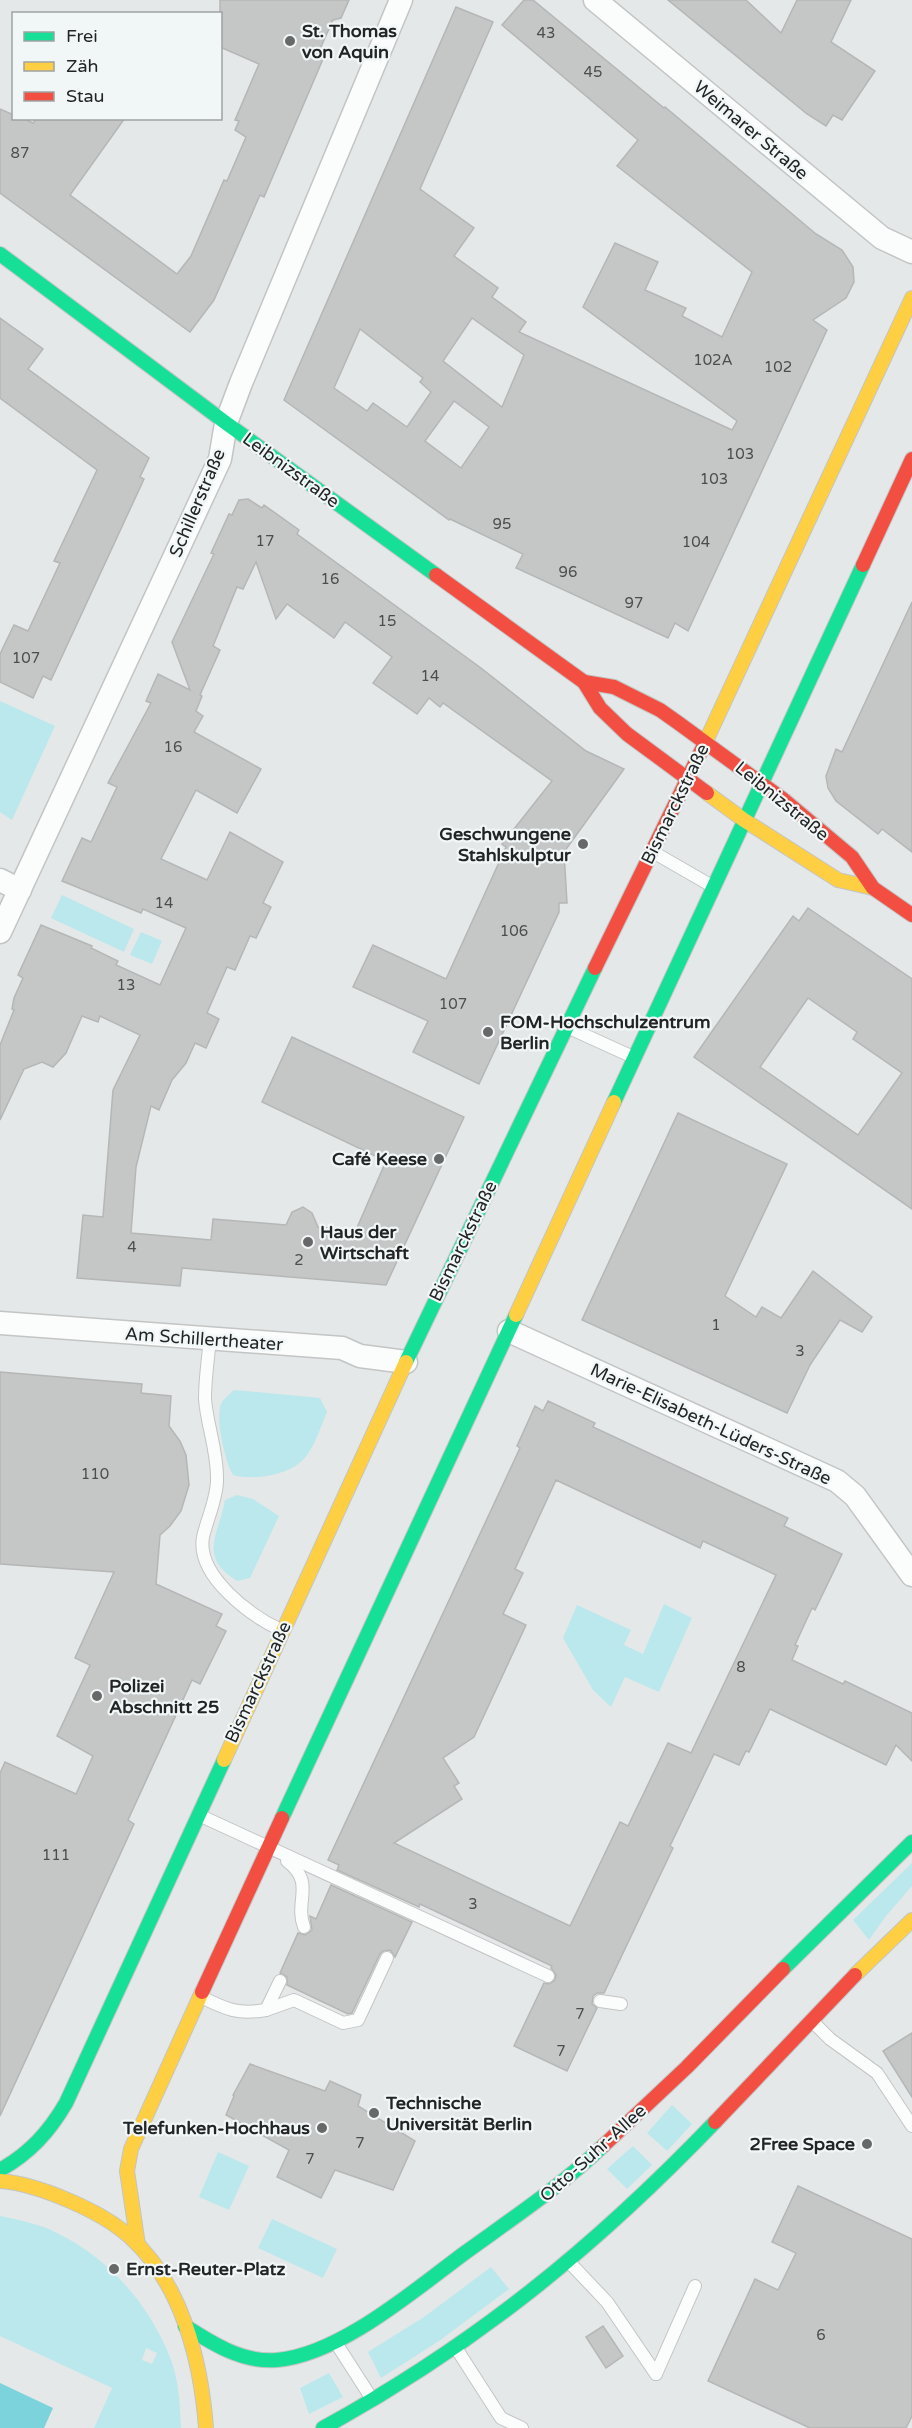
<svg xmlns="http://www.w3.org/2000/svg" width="912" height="2428" font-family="'Varela Round',sans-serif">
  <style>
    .green { fill: #bae8ed; fill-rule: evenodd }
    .water { fill: #7dd3dc }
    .building { fill: #c5c6c6; stroke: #b5b7b7; stroke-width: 1.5; fill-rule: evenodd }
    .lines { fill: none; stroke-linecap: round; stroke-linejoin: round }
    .lane-casing { stroke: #c3c5c5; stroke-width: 14 }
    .street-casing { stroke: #c3c5c5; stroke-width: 25 }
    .fast-casing { stroke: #c3c5c5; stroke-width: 16 }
    .slow-casing { stroke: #c3c5c5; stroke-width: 16 }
    .jam-casing { stroke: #c3c5c5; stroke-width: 16 }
    .lane { stroke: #fbfcfc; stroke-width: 12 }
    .street { stroke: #fbfcfc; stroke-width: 22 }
    .fast { stroke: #16e098; stroke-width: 14 }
    .slow { stroke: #ffcf43; stroke-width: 14 }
    .jam { stroke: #f24e42; stroke-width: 14 }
    .poi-dot { fill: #676969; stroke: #f1f6f7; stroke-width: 2 }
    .labels { text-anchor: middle; stroke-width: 4.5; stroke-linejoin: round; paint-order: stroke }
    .number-label { font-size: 15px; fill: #4c4d4d }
    .poi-label { font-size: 18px; font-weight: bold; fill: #232525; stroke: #f1f6f7; text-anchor: start }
    .street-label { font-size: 18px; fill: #232525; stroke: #f1f6f7 }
  </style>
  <rect width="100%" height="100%" fill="#e5e8e8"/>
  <g class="green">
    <polygon points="0,701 55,726 12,820 0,812"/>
    <polygon points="62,895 134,929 124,952 51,918"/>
    <polygon points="141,932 162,941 152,964 130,955"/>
    <path d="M234 1390 320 1398 327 1412C321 1426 316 1443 307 1455 294 1475 254 1481 233 1475 225 1461 215 1419 221 1404 223 1399 230 1394 234 1390Z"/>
    <path d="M237 1495 253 1499 279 1516 250 1578 237 1581C197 1556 219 1535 225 1500Z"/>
    <polygon points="664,1604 692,1618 659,1692 625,1677 611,1707 593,1690 563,1638 577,1605 631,1630 624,1645 643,1654"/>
    <polygon points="912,1863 912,1886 886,1916 869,1940 853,1920"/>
    <polygon points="672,2105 692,2124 667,2151 647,2133"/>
    <polygon points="633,2146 652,2165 627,2189 607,2169"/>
    <polygon points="218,2152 249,2166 229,2210 199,2197"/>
    <path d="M0 2216C19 2220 40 2224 57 2233 110 2259 150 2305 171 2360 179 2381 180 2406 181 2428H94L112 2388 0 2336ZM146 2348 157 2353 152 2364 142 2360Z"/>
    <polygon points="272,2219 337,2249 323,2278 258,2248"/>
    <polygon points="491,2267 509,2289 439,2341 381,2378 368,2352 424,2317"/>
    <polygon points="329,2373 343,2397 309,2414 300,2388"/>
  </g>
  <polygon class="water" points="0,2383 53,2408 44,2428 0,2428"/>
  <g class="building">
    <polygon points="220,0 349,0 341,18 333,20 320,49 326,52 264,197 260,195 214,300 190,332 0,193 0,109 14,115 14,118 22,118 33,123 37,118 125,118 70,195 177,274 191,256 224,180 227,181 246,137 235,130 239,121 235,120 259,64 220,47"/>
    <path d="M524 0H533L664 108 665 107 816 234 842 250 853 267 854 282 846 298 813 320 827 330 688 631 675 623 668 638 516 568 523 554 450 519 449 520 284 400 456 7 493 22 420 189 474 228 454 256 498 288 492 297 526 322 519 332 732 430 737 421 583 307 615 243 658 262 645 290 686 308 682 316 722 337 752 272 617 166 638 140 502 25ZM472 318 524 355 502 407 443 361ZM360 329 423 378 420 382 431 392 407 427 373 403 367 411 334 388ZM454 401 489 427 461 468 425 441Z"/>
    <polygon points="668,0 746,0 781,33 797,0 851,0 831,42 875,71 842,120 833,115 826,126 807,114"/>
    <polygon points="0,318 43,349 28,369 149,458 140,477 144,479 51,680 43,676 33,698 0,682 0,654 14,625 28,631 60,563 54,561 97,470 0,398"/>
    <polygon points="248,499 262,508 264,505 299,530 297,534 481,668 586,751 624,769 564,852 567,903 559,903 559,912 479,1084 413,1052 428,1021 353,987 373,945 446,979 506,847 502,844 552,781 443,703 440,707 429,698 417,714 373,683 392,657 345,622 334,638 287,604 276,619 256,562 243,589 237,587 213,646 220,650 200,695 202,696 196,711 203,716 194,732 261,769 237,813 196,790 161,859 207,880 230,832 283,862 263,903 271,907 256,938 250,936 235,970 227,967 207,1013 219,1019 206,1048 195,1043 186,1063 172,1080 159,1110 151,1106 136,1167 131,1233 211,1240 213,1219 286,1225 292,1212 303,1207 312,1213 318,1227 356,1230 386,1161 262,1102 292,1037 464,1117 386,1285 182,1268 180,1286 77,1278 83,1215 103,1217 113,1090 140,1035 100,1016 98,1022 82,1016 66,1053 53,1067 42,1062 24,1069 0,1120 0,1045 14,1010 12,1009 14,998 23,978 18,975 41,925 92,946 91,948 118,961 116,965 160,985 186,928 143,909 141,913 62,881 82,838 91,842 117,787 108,783 151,703 146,701 158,674 190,690 172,642 214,554 211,553 229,514 232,515 239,500"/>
    <polygon points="912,602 912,852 882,829 878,834 836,801 828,788 826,776 836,749 842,752"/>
    <path d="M808 908 912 979V1209L694 1057 793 916 799 921ZM808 998 857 1032 853 1039 902 1073 858 1135 760 1067Z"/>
    <polygon points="678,1113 787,1164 725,1296 756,1317 762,1307 781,1318 813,1271 872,1317 862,1332 840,1320 810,1365 787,1413 582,1320"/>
    <polygon points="0,1372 142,1384 141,1393 171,1396 169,1426 180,1441 186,1455 189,1485 181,1511 170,1526 160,1535 156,1584 222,1614 216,1626 226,1631 200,1684 192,1680 128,1820 134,1824 0,2116 0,1773 5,1762 76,1794 93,1756 57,1736 90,1665 75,1658 114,1572 0,1564"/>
    <path d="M548 1401 595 1423 593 1427 788 1518 784 1526 842 1554 815 1610 812 1608 795 1645 798 1646 792 1660 843 1684 845 1681 912 1713V1761L896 1745 886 1765 770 1709 749 1752 746 1751 739 1765 714 1754 670 1846 673 1848 604 1993H597L593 1996 592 2004 597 2008 567 2071 514 2046 544 1983 549 1984 555 1980 556 1975 551 1968 552 1966 420 1904 419 1907 337 1870 339 1865 328 1860 520 1448 517 1446 535 1406 543 1411ZM556 1480 700 1548 703 1541 776 1575 691 1753 668 1743 628 1826 620 1822 570 1926 394 1843 462 1799 454 1786 459 1783 443 1758 474 1737 526 1625 503 1614 523 1573 515 1569Z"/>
    <polygon points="331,1885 412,1922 395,1957 390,1950 383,1951 380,1954 352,2013 348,2014 287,1985 287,1977 280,1973 298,1933 305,1935 312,1930 310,1916 316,1919"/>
    <polygon points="912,2033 912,2097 883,2051"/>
    <polygon points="250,2064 325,2091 330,2081 361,2095 358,2106 415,2141 393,2190 335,2170 321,2198 277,2177 289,2150 226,2115 234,2096 233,2095"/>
    <polygon points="798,2186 912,2239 912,2416 906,2428 810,2428 708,2381 755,2279 778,2290 796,2253 772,2242"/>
    <polygon points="603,2326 623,2356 606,2368 586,2337"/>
  </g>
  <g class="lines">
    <defs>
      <g id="lane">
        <polyline points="653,852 712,886"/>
        <polyline points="567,1027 633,1057"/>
        <path d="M210 1339C208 1359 205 1379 205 1399 207 1426 218 1452 217 1480 217 1499 207 1519 203 1537 196 1576 251 1616 281 1630"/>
        <polyline points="201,1816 548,1976"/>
        <path d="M287 1861C316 1883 294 1901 304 1927"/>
        <path d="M201 1997C226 2009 237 2015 266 2010L280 1981"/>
        <polyline points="600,2001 621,2004"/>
        <polyline points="266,2010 294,2000 343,2023 358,2020 387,1958"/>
        <polyline points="813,2022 830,2039 877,2073 912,2126"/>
        <polyline points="570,2263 607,2302 656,2374"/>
        <polyline points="336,2343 372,2399"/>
        <polyline points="456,2348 501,2418 522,2428"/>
        <polyline points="656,2374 695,2286"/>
      </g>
      <g id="street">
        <polyline points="595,0 882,238 912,252"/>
        <polyline points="0,880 20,890"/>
        <polyline points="0,932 220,459 226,423 241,383 401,0"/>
        <polyline points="0,1323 342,1348 360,1356 406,1362"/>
        <polyline points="509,1331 837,1481 855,1496 912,1575"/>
      </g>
      <g id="fast">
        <polyline points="0,254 226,423 436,575"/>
        <polyline points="614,1102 863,565"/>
        <polyline points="406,1362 595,968"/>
        <polyline points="282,1818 516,1315"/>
        <polyline points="783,1969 912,1842"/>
        <path d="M0 2170C30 2153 49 2132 66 2103L224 1760"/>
        <path d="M185 2326C213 2344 243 2363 277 2360 340 2355 417 2288 466 2252 513 2218 561 2186 603 2146"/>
        <path d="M323 2428C476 2344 594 2248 715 2122"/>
      </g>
      <g id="slow">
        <polyline points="705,743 912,298"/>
        <polyline points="707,793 744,820 838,880 873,888"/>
        <polyline points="516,1315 614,1102"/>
        <polyline points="224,1760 406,1362"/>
        <polyline points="855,1975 912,1920"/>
        <path d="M0 2181C25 2183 47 2191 70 2201 91 2210 112 2221 129 2236 182 2283 201 2361 206 2428"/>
        <polyline points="138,2245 127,2171 131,2149 202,1992"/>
      </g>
      <g id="jam">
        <polyline points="863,565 912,459"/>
        <polyline points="436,575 584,682 600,708 627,734 707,793"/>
        <polyline points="584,682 614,687 660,710 677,722 784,800 852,857 873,888 912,915"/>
        <polyline points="595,968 705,743"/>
        <polyline points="202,1992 282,1818"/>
        <polyline points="715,2122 855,1975"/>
        <polyline points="603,2146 687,2067 783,1969"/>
      </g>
    </defs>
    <use href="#lane" class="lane-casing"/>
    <use href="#street" class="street-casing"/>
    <use href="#fast" class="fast-casing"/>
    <use href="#slow" class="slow-casing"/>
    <use href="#jam" class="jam-casing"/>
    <use href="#lane" class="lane"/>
    <use href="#street" class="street"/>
    <use href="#fast" class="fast"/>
    <use href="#slow" class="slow"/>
    <use href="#jam" class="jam"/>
  </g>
  <g class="poi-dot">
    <circle cx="290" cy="41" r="6"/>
    <circle cx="583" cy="844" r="6"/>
    <circle cx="488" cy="1032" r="6"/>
    <circle cx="439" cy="1159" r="6"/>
    <circle cx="308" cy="1242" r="6"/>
    <circle cx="97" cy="1696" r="6"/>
    <circle cx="374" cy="2113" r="6"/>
    <circle cx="322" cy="2128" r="6"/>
    <circle cx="867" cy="2144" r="6"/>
    <circle cx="114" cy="2269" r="6"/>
  </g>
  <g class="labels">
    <g class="number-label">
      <text x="546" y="38">43</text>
      <text x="593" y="77">45</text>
      <text x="20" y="158">87</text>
      <text x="713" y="365">102A</text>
      <text x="778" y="372">102</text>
      <text x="740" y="459">103</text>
      <text x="714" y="484">103</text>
      <text x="502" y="529">95</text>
      <text x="265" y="546">17</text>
      <text x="696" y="547">104</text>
      <text x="568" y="577">96</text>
      <text x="330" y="584">16</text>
      <text x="634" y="608">97</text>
      <text x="387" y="626">15</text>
      <text x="26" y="663">107</text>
      <text x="430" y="681">14</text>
      <text x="173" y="752">16</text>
      <text x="164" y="908">14</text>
      <text x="514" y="936">106</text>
      <text x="126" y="990">13</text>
      <text x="453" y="1009">107</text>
      <text x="132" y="1252">4</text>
      <text x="299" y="1265">2</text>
      <text x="716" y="1330">1</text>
      <text x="800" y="1356">3</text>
      <text x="95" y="1479">110</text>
      <text x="741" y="1672">8</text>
      <text x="56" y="1860">111</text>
      <text x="473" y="1909">3</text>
      <text x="580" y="2019">7</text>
      <text x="561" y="2056">7</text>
      <text x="360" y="2148">7</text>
      <text x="310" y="2164">7</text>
      <text x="821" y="2340">6</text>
    </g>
    <g class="poi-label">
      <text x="302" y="37">St. Thomas<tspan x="302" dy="21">von Aquin</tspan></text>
      <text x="571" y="840" text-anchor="end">Geschwungene<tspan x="571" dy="21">Stahlskulptur</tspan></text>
      <text x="500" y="1028">FOM-Hochschulzentrum<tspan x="500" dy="21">Berlin</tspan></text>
      <text x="427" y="1165" text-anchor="end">Café Keese</text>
      <text x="320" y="1238">Haus der<tspan x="320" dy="21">Wirtschaft</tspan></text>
      <text x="109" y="1692">Polizei<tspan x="109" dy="21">Abschnitt 25</tspan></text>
      <text x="386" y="2109">Technische<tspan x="386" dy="21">Universität Berlin</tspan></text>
      <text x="310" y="2134" text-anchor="end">Telefunken-Hochhaus</text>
      <text x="855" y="2150" text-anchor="end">2Free Space</text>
      <text x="126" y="2275">Ernst-Reuter-Platz</text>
    </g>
    <g class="street-label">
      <text transform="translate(751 130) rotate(40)" y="6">Weimarer Straße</text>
      <text transform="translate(291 470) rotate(36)" y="6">Leibnizstraße</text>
      <text transform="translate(197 503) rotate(-67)" y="6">Schillerstraße</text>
      <text transform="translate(782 801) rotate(39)" y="6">Leibnizstraße</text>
      <text transform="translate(675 804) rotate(-64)" y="6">Bismarckstraße</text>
      <text transform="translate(463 1241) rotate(-64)" y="6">Bismarckstraße</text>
      <text transform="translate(204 1339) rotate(4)" y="6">Am Schillertheater</text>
      <text transform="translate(711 1424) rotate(25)" y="6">Marie-Elisabeth-Lüders-Straße</text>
      <text transform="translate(258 1682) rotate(-65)" y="6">Bismarckstraße</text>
      <text transform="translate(593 2153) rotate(-42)" y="6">Otto-Suhr-Allee</text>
    </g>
  </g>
  <rect x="12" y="12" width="210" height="108" fill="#f1f6f7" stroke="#9fa2a3" stroke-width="1.5"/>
  <rect x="24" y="32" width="30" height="9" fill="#16e098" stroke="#9fa2a3" stroke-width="1.5"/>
  <text x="66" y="42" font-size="18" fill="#232525">Frei</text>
  <rect x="24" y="62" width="30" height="9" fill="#ffcf43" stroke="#9fa2a3" stroke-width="1.5"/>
  <text x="66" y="72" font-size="18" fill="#232525">Zäh</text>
  <rect x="24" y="92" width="30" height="9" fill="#f24e42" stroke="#9fa2a3" stroke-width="1.5"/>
  <text x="66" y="102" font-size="18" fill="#232525">Stau</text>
</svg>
